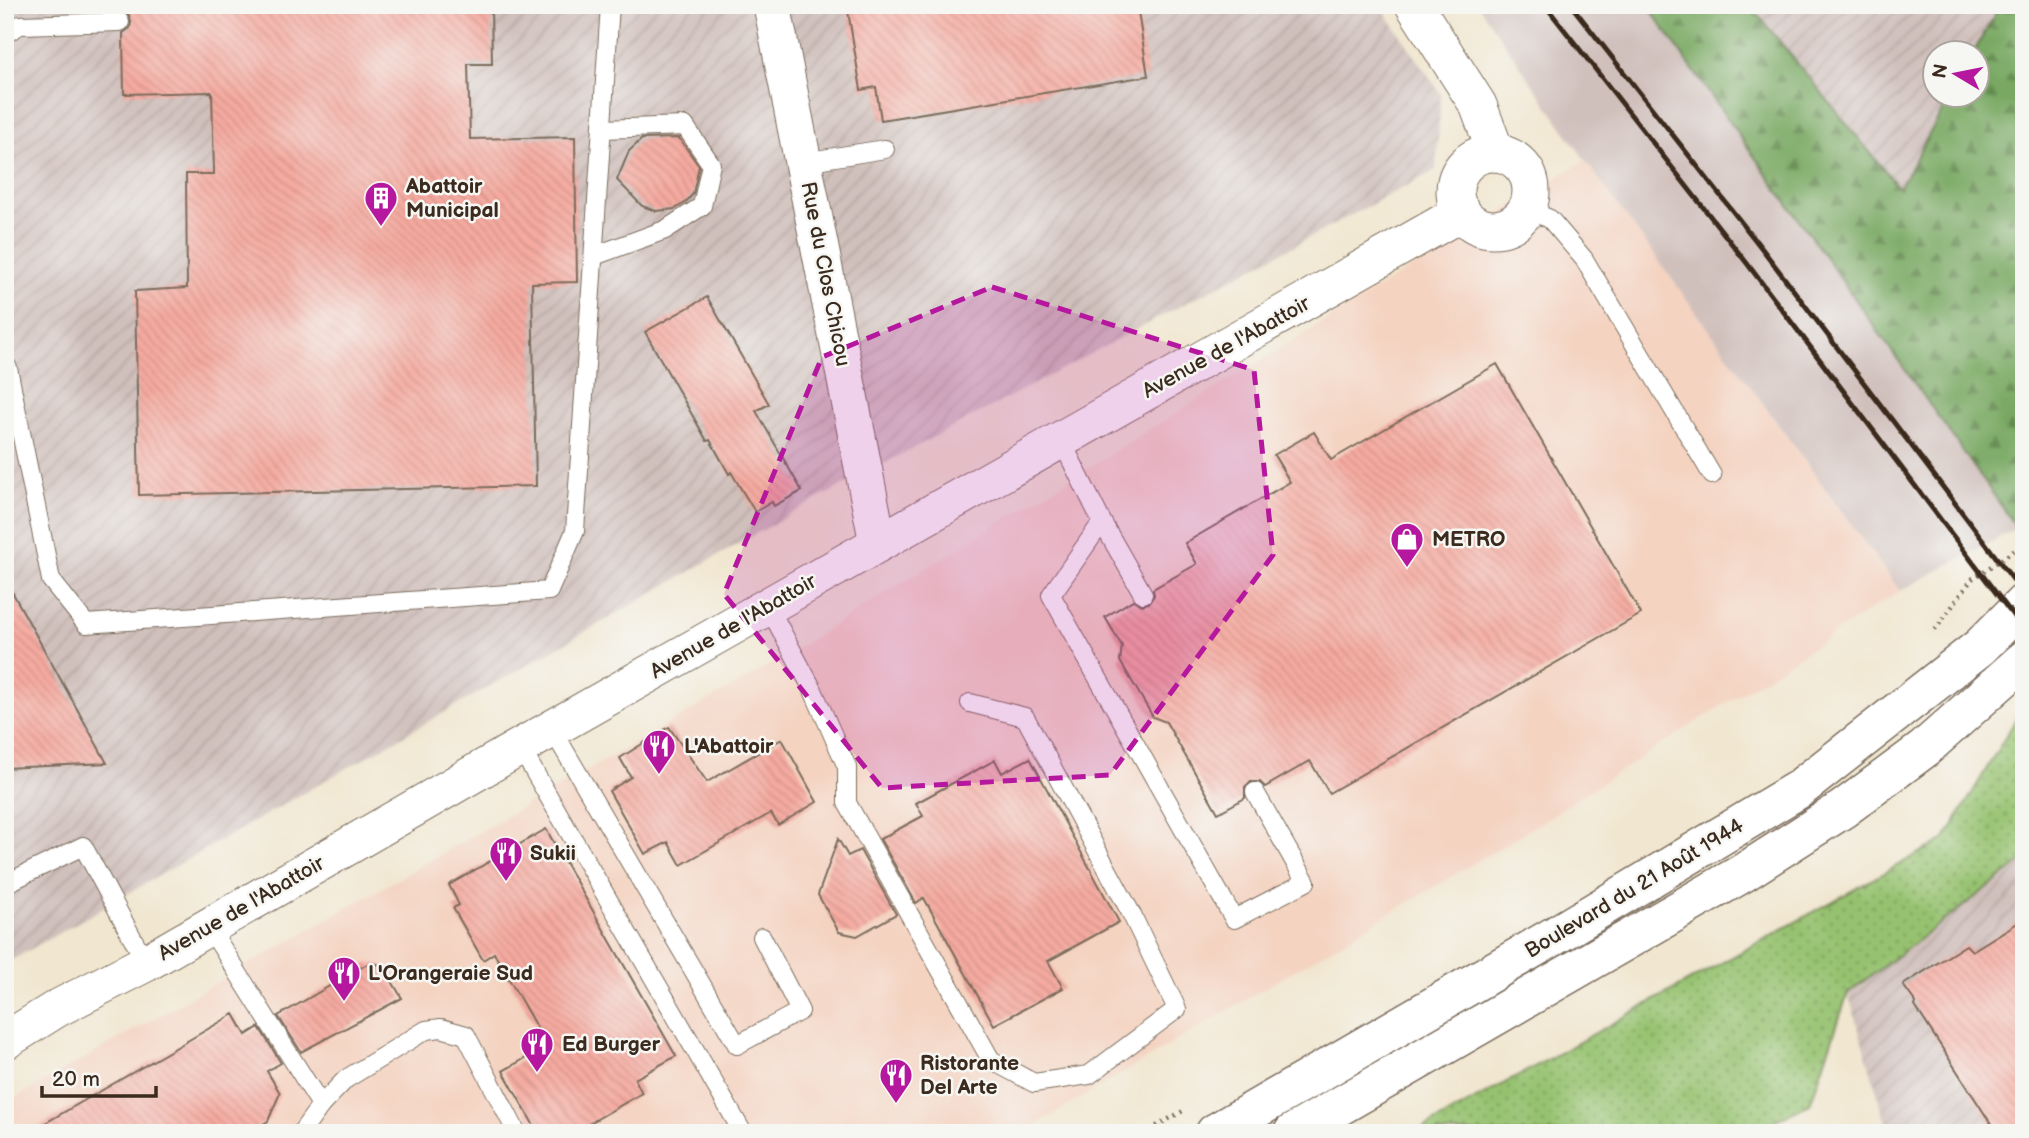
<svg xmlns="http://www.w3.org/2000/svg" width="2029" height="1138" font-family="'Balsamiq Sans',sans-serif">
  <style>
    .built { fill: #f4d3c1 }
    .industrial { fill: url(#industrial-furrows) }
    .railway { fill: #d0c0bc }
    .grass { fill: url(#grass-dots); stroke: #687647; stroke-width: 2 }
    .forest { fill: url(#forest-firs); stroke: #5a6940; stroke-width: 2 }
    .building { fill: url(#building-back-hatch) }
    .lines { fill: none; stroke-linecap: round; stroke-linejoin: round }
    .service-casing { stroke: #7b6c5c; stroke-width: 20 }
    .minor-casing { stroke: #7b6c5c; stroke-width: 39 }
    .primary-casing { stroke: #7b6c5c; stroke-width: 41 }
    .path { stroke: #7b6c5c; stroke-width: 4.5; stroke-dasharray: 2 5; stroke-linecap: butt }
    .service { stroke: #fff; stroke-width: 18 }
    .minor { stroke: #fff; stroke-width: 37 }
    .primary { stroke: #fff; stroke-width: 38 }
    .rail { stroke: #3b2a1e; stroke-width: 5 }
    .marked { fill: #b5179e; fill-opacity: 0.2; stroke: #b5179e; stroke-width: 5; stroke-dasharray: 14 9; stroke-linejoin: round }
    .labels { text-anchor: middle; stroke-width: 5; stroke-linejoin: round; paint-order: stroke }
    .poi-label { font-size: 21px; font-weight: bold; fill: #3b2a1e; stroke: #f6f6f2; text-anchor: start }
    .street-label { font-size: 21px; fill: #3b2a1e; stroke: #f6f6f2 }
  </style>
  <defs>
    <pattern id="industrial-furrows" width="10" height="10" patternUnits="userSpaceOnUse" patternTransform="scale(1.75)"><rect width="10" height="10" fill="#d0c0bc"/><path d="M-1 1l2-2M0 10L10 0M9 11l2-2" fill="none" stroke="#b4a5a1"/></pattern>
    <pattern id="grass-dots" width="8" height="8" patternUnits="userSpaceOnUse" patternTransform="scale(1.75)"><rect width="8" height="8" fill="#96c270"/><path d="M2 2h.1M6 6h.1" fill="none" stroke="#7c9e5b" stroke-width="1.8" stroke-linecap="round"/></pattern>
    <pattern id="forest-firs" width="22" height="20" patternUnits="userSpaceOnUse" patternTransform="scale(1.75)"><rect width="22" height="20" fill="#78a862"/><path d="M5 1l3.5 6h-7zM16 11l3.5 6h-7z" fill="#648950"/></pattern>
    <pattern id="building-back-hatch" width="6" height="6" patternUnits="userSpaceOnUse" patternTransform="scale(1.75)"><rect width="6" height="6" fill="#f5aaa0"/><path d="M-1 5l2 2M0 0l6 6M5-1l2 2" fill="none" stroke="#d39289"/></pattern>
  </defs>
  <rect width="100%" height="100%" fill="#f6f6f2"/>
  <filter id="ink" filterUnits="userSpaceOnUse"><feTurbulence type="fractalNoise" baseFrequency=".0143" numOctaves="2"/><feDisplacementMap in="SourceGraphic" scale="14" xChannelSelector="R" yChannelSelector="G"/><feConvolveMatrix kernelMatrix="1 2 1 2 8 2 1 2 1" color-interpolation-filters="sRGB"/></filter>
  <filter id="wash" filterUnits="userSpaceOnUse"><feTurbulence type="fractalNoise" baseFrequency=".00686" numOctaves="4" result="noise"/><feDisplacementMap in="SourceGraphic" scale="28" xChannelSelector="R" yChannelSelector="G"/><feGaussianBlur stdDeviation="1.57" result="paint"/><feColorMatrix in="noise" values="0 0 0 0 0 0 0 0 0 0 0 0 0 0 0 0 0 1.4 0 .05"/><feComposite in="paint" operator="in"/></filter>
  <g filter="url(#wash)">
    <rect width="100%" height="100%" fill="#f1e6cf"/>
    <polygon class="built" points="1585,160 1900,591 1518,837 1022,1133 5,1133 5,1104 750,677"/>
    <g class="industrial">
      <polygon points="5,5 1380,5 1441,94 1436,170 808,504 5,964"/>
      <polygon points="1647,5 2000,5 1974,52 1934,52 1934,94 1951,95 1899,189"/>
      <polygon points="2024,860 2024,1133 1889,1133 1848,993"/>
    </g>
    <polygon class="railway" points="1478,5 1647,5 2017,528 1900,591 1585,160"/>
    <polygon class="grass" points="2019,714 2024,720 2024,860 1848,993 1810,1104 1748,1133 1415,1133 1945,839"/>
    <polygon class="forest" points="1647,5 1750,5 1899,188 1951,95 1976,94 1976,52 1974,52 2000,5 2024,5 2024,521 2017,528"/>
    <g id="blocks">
      <g class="building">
        <polygon points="122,5 491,5 492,64 468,64 470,139 575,137 577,282 532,283 536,486 139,495 135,291 187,288 186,174 214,174 212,92 124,94 123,33 130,28 131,22 129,15 122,11"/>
        <polygon points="847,5 1137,5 1148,76 881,120 876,87 861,90"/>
        <polygon points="679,138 699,166 693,194 685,203 675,209 656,211 642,206 617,180 629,151 642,139"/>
        <polygon points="707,297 769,404 756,411 802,491 774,506 772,502 755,512 731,472 729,474 710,440 707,441 645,332"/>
        <polygon points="1497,364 1641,614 1329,793 1310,761 1265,787 1260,782 1250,782 1245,787 1245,798 1218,813 1166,722 1153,717 1120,661 1122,646 1105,617 1133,600 1142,605 1149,603 1154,595 1153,589 1197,564 1185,543 1290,482 1274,455 1314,432 1331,460"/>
        <polygon points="5,579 107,763 5,768"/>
        <polygon points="669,727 707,782 782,739 817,802 778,825 771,813 681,865 668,842 645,854 609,791 631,777 620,758"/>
        <polygon points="1030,758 1119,922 1048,961 1063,988 994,1025 924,898 916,903 880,839 923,816 916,803 995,760 1002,773"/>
        <polygon points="546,829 676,1056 635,1079 642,1093 590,1123 596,1133 538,1133 503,1071 547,1046 494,953 483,960 453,908 459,905 449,885"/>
        <polygon points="838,839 848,856 860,850 896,914 857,936 839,932 818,895"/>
        <polygon points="2024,919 2024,1133 1997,1133 1915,1006 1916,1003 1903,985 1966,945 1972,951"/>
        <polygon points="369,963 382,965 402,998 301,1052 278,1016"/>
        <polygon points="234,1014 246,1035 259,1027 281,1063 267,1071 280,1093 268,1121 248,1133 28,1133"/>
      </g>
    </g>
  </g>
  <g filter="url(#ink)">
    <use href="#blocks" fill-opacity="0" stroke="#7b6c5c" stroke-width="2"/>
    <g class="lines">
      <defs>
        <g id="service">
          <polyline points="5,34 20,25 120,22"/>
          <polyline points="804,162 885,149"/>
          <polyline points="1526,209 1550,219 1584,259 1712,475"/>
          <polyline points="594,256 665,230 702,206 711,164 685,126 602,129"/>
          <polyline points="5,364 8,368 51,580 86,624 549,591 575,531 610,5"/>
          <polyline points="1061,440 1102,522"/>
          <polyline points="1143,594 1102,522 1051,595 1234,919 1306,882 1255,792"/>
          <polyline points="768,606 812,688 847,767 847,803 991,1060 1034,1083 1089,1075 1177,1009 1131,913 1025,717 970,703"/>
          <polyline points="552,729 737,1045 800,1011 762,937"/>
          <polyline points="520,747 743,1133"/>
          <polyline points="5,884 83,846 146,963"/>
          <polyline points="209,927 321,1105 301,1133"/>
          <polyline points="321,1105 346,1079 426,1030 441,1028 466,1035 517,1133"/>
        </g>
        <g id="minor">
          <polyline points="772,5 878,543"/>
          <polyline points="1414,5 1478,105 1496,153"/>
          <circle cx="1493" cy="191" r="38"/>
          <polyline points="5,1041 56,1009 146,963 520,747 1462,212"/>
        </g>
        <g id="primary">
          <polyline points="1215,1133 1551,938 1799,789 1980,647 2024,603"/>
          <polyline points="1293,1133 1743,873 1843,809 1924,749 2024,660"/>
        </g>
      </defs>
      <use href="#service" class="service-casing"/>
      <use href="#minor" class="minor-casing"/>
      <use href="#primary" class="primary-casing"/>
      <g class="path">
        <polyline points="1935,630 1972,579 2024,544"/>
        <polyline points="1144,1133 1183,1111"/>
      </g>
      <use href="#service" class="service"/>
      <use href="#minor" class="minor"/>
      <use href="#primary" class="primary"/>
      <g class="rail">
        <polyline points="1545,5 1746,262 2024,630"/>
        <polyline points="1571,5 1763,250 2024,594"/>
      </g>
    </g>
  </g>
  <path class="marked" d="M992 287 1254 370 1273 555 1110 775 882 788 724 594 822 357Z"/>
  <defs>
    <symbol id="building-pin" viewBox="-11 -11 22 30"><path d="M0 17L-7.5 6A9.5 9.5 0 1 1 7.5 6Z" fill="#b5179e" stroke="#f6f6f2"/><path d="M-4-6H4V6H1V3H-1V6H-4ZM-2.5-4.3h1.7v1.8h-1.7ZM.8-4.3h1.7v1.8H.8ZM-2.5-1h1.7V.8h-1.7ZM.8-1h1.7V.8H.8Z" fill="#fff"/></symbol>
    <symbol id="shop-pin" viewBox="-11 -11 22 30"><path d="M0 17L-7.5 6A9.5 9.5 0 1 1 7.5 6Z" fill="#b5179e" stroke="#f6f6f2"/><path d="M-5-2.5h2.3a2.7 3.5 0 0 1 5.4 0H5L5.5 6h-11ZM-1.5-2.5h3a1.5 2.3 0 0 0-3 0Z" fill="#fff"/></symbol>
    <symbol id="restaurant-pin" viewBox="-11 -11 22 30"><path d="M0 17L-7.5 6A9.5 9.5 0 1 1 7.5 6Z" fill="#b5179e" stroke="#f6f6f2"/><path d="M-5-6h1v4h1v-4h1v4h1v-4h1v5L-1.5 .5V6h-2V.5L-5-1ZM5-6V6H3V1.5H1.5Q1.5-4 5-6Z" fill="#fff"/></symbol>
  </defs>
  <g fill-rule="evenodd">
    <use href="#building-pin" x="362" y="179" width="38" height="52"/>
    <use href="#shop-pin" x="1388" y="520" width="38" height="52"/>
    <use href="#restaurant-pin" x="640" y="727" width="38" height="52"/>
    <use href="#restaurant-pin" x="487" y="834" width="38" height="52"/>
    <use href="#restaurant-pin" x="325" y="954" width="38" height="52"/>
    <use href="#restaurant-pin" x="518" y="1025" width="38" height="52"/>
    <use href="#restaurant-pin" x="877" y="1056" width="38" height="52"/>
  </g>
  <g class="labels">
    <g class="poi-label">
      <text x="406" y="193">Abattoir<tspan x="406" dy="24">Municipal</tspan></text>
      <text x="1432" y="546">METRO</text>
      <text x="684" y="753">L'Abattoir</text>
      <text x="530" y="860">Sukii</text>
      <text x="368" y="980">L'Orangeraie Sud</text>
      <text x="562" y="1051">Ed Burger</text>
      <text x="920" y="1070">Ristorante<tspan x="920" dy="24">Del Arte</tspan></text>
    </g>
    <g class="street-label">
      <text transform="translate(826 274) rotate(79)" y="7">Rue du Clos Chicou</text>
      <text transform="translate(1226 347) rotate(-29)" y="7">Avenue de l'Abattoir</text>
      <text transform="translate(733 626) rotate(-30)" y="7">Avenue de l'Abattoir</text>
      <text transform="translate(1634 888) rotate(-31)" y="7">Boulevard du 21 Août 1944</text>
      <text transform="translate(241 908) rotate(-30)" y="7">Avenue de l'Abattoir</text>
    </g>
  </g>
  <rect width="2029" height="1138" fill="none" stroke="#f6f6f2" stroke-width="28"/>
  <g transform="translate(1956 74) rotate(280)"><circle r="33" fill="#f6f6f2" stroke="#aba49d" stroke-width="2"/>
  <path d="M0-5L12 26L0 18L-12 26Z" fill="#b5179e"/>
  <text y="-10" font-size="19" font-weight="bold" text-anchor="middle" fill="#3b2a1e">N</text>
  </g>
  <path d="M42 1086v10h114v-10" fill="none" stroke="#3b2a1e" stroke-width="3.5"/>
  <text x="52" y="1086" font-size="21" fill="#3b2a1e" stroke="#f6f6f2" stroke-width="5" paint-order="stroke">20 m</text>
</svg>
